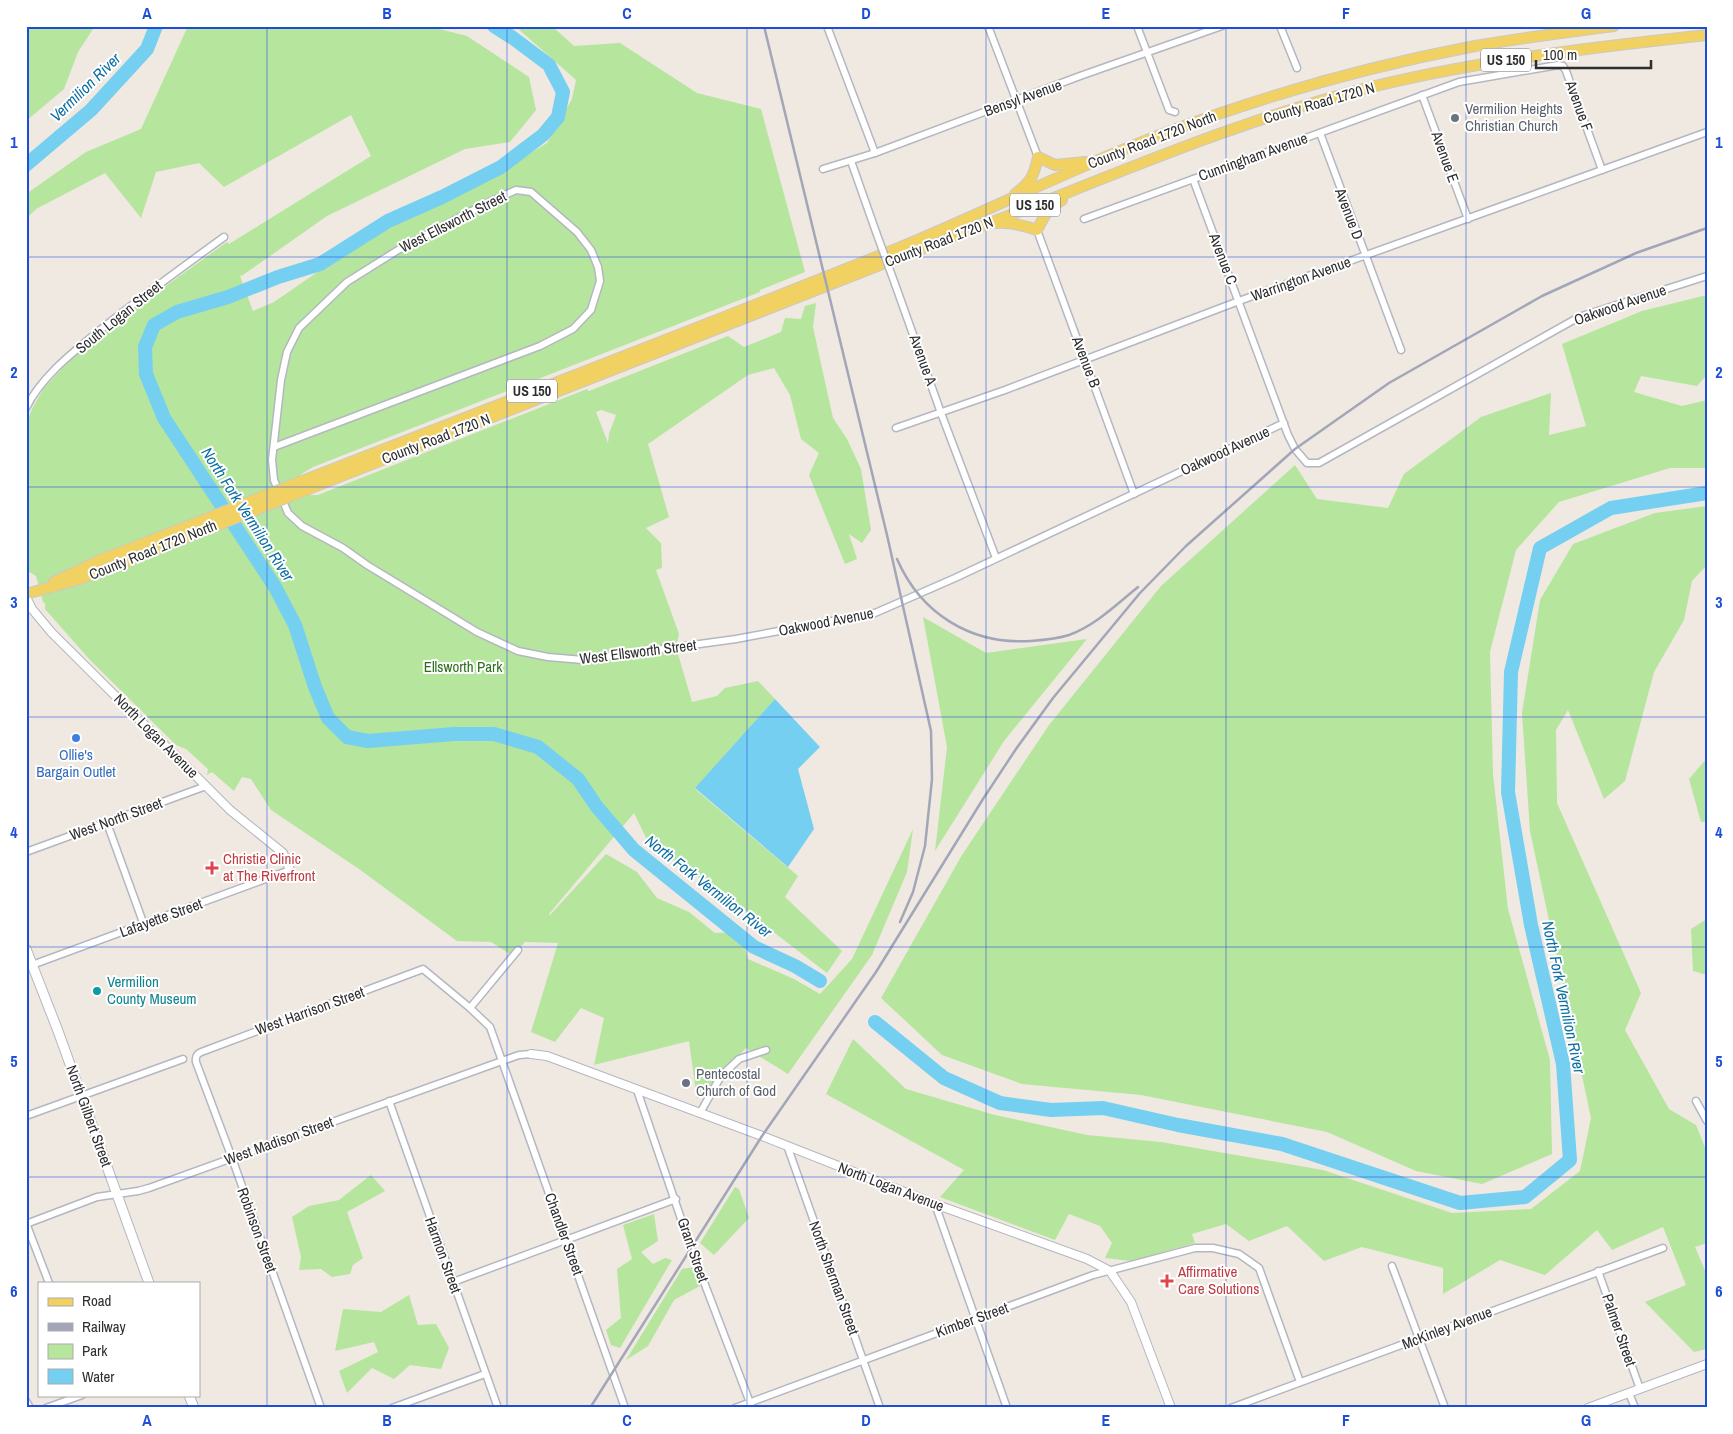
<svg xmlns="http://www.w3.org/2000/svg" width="1733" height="1434" font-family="'Archivo Narrow',sans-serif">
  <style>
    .green { fill: #b6e59e; fill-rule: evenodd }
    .water { fill: #75cff0 }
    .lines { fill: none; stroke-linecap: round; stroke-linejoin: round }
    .river { stroke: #75cff0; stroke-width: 14 }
    .minor-casing { stroke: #b4b7c1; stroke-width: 9 }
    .tertiary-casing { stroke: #b4b7c1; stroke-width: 10 }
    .secondary-casing { stroke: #b4b7c1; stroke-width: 11 }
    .primary-casing { stroke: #c9c9c9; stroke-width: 12 }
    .minor { stroke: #fff; stroke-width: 6 }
    .tertiary { stroke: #fff; stroke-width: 8 }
    .secondary { stroke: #fff; stroke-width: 9 }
    .primary { stroke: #f2d163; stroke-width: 10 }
    .rail { stroke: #a3a6b8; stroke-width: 2.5 }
    .minor-bridge-casing { stroke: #b4b7c1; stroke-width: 9; stroke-linecap: butt }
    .primary-bridge-casing { stroke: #c9c9c9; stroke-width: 12; stroke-linecap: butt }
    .minor-bridge { stroke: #fff; stroke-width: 6 }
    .primary-bridge { stroke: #f2d163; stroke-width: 10 }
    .grid { fill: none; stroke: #1d4ed8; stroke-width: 1; stroke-opacity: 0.55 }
    .worship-dot { fill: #6b7280; stroke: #fff; stroke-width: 2 }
    .shop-dot { fill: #3f7fe0; stroke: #fff; stroke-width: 2 }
    .health-dot { fill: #e0444e; stroke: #fff; stroke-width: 2 }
    .culture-dot { fill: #0f9aa8; stroke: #fff; stroke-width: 2 }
    .labels { text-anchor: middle; stroke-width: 4; stroke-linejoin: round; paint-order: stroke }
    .shield { fill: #fff; stroke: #6d6d6d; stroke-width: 1 }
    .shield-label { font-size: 14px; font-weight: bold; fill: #2e2e2e }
    .street-label { font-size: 15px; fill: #2e2e2e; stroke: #fff }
    .worship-label { font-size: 15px; fill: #5b616d; stroke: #fff; text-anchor: start }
    .park-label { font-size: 15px; fill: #2c6e1b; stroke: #fff }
    .shop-label { font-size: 15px; fill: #366cbe; stroke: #fff }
    .health-label { font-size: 15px; fill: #be3a42; stroke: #fff; text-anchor: start }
    .culture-label { font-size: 15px; fill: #0d838f; stroke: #fff; text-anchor: start }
    .water-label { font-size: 16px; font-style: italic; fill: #0d6fa3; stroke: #fff }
    .neatline { fill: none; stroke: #1d4ed8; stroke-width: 2 }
    .grid-label { font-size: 16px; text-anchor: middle; font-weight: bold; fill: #1d4ed8 }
  </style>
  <rect width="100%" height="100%" fill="#efe9e1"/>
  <g class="green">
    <polygon points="26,26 95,26 78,52 64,89 26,121"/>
    <path d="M188 26H428L467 36 529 77 536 110 510 142 465 149 327 216 243 275 240 276 253 311 274 302 322 269 386 229 475 187 547 143 572 99 576 80 515 26H552L574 46 620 43 697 93 761 109 805 272 760 290V292L313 467 300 475 308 495H318L587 389 589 391 728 336 744 347 781 332 785 318 801 319 805 306 816 303 813 327 833 418 847 439 861 469 871 530 862 543 849 534 857 559 845 564 809 475 819 453 801 439 790 395 774 368 748 375 648 444 669 517 646 528 661 543 662 568 656 570 679 634 676 647 692 702 717 696 725 688 758 681 775 699 695 789 798 876 785 897 842 951 827 973 742 908 648 842 634 813 549 914 550 915 606 854 637 872 657 898 689 912 715 933 741 932 748 959 794 979 820 994 852 959 913 829 907 872 872 955 788 1074 746 1048 697 1099 689 1041 594 1065 604 1018 581 1008 555 1042 531 1032 558 943 525 942 513 956 491 942 457 941 359 869 271 810 251 779 242 777 234 791 212 772 207 775 208 769 186 749 176 745 90 660 45 609V603L43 602 36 576 26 570V423L33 407 44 388 76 354 127 314 227 242 229 244 371 156 351 115 224 187 199 163 156 172 141 218 105 173 36 209 26 219V194L86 152 141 129ZM601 410 616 415 609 434 608 443 596 412Z"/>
    <polygon points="1707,295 1707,375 1697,386 1641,376 1634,392 1682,406 1707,400 1707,468 1670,468 1559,502 1516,550 1490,652 1493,774 1508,909 1550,1060 1552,1154 1482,1184 1416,1171 1327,1132 1141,1095 1022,1084 942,1055 881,998 962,855 1049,725 1161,586 1295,465 1317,499 1388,508 1404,474 1481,417 1551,393 1549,435 1586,426 1562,344 1642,311"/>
    <polygon points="1707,506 1707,565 1692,581 1684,620 1654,672 1625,781 1604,799 1568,710 1556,730 1557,803 1641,993 1625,1030 1669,1109 1696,1125 1707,1152 1707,1243 1695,1247 1707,1275 1707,1349 1694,1352 1645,1302 1686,1285 1663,1227 1612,1250 1597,1230 1545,1275 1500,1260 1443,1294 1443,1268 1362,1247 1324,1261 1287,1226 1249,1241 1226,1224 1192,1234 1195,1243 1131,1261 1105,1258 1112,1243 1100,1226 1069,1214 1055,1240 940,1197 964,1170 826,1094 853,1039 906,1089 995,1115 1087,1135 1161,1142 1323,1170 1452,1213 1531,1209 1580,1171 1591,1118 1530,831 1522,713 1540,600 1573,544 1655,513"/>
    <polygon points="923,617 986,653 1087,639 1004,741 935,851 947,747"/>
    <polygon points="1707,758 1707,822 1701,822 1689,779"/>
    <polygon points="1707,919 1707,975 1693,971 1691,929"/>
    <polygon points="371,1175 385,1191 347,1212 363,1258 353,1265 350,1274 332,1277 321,1269 299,1270 301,1257 292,1217 309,1206 339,1200"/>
    <polygon points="735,1187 739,1189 749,1218 714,1255 700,1243"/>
    <polygon points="654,1214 658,1241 641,1252 653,1264 665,1258 672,1260 620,1348 611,1345 606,1330 621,1318 617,1269 632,1259 623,1225"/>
    <polygon points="694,1267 700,1286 674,1300 648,1346 626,1360 682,1269"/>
    <polygon points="409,1295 418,1325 436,1324 449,1348 441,1369 410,1365 394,1379 372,1368 347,1393 339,1371 378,1352 374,1342 335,1351 343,1309 381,1312"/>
  </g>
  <polygon class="water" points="775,699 820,747 798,769 814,829 788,867 695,788"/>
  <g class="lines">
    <g class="river">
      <polyline points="494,26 513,38 549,65 563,92 558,117 543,135 501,167 442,197 388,221 320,264 278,277 228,297 177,312 154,325 145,347 146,374 164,418 275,587 295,625 315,687 328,718 347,737 368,741 454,734 494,734 538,747 578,779 597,807 634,850 754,947 795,966 820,981"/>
      <polyline points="26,165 91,110 147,49 156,26"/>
      <polyline points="875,1022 944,1078 1000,1103 1051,1110 1103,1108 1178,1125 1282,1144 1460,1203 1525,1197 1570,1160 1563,1064 1531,925 1508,792 1511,672 1540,548 1611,508 1707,493"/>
    </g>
    <defs>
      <g id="minor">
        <polyline points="827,26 875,153"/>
        <polyline points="988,26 1038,157"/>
        <polyline points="1137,26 1169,110 1175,112"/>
        <polyline points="1280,26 1297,68"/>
        <polyline points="1422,95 1468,219"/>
        <polyline points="1320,133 1401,350"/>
        <polyline points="851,161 876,232"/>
        <polyline points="823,169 875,153 1080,76 1222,26"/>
        <polyline points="1193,179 1288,435 1295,449 1307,463 1319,463 1579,317 1707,276"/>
        <polyline points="1084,219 1459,82 1558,65 1563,66 1566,71 1602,170"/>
        <polyline points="1037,230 1134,494"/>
        <polyline points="895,284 941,413 996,558"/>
        <path d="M26 408C42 375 77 349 105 326 144 295 184 266 224 237"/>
        <polyline points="896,428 1005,390 1239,301 1707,132"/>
        <polyline points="274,447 540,346 573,329 591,310 600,281 598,267 591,250 577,232 531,192 516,190 485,204 398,250 347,282 299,328 287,352 281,380 272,460 274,480 288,513 302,526 343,548 367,565 477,632 518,651 548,657 583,660 736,639 875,613 955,578 1284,423"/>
        <polyline points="107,823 144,925"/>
        <polyline points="26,852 206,786"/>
        <polyline points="32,965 290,870"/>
        <polyline points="470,1008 518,950"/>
        <polyline points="637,1090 691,1248 752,1408"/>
        <polyline points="389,1101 498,1408"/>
        <polyline points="1696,1101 1707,1121"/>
        <polyline points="700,1113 721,1076 739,1059 766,1050"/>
        <polyline points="26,1116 183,1059"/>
        <polyline points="788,1148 880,1408"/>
        <polyline points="935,1204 1007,1408"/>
        <polyline points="26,1223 49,1283"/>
        <polyline points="26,1224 97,1197 138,1191 149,1188 502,1061 519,1055 531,1054"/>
        <polyline points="1392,1266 1445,1408"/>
        <polyline points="1598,1271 1640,1389"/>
        <polyline points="453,1282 676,1199"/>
        <polyline points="1629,1393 1635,1408"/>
        <polyline points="26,1401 30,1408"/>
        <polyline points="46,1408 82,1395"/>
        <path d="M321 1408 232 1158 196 1062C195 1055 198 1053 204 1051L423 969 470 1008 490 1027 625 1408"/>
        <polyline points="392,1408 485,1374"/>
        <polyline points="735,1408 1093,1275 1195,1248 1213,1248 1239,1254 1259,1268 1300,1382"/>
        <polyline points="1231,1408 1663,1248"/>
      </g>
      <g id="tertiary">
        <polyline points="26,597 32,609 52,633 206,786 230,810 283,853 290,870"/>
        <polyline points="531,1054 547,1056 762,1136 935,1204 1087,1259 1110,1271 1131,1302 1171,1408"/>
        <polyline points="1588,1408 1707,1364"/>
      </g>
      <g id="secondary">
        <polyline points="26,949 58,1031 149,1283"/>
        <polyline points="189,1395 194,1408"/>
      </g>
      <g id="primary">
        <path d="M1015 194C1031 182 1034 176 1038 157L1055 165 1085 162"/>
        <path d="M996 223C1011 222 1023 225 1037 230 1045 215 1047 209 1062 200"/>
        <path d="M302 481C500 404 699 328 896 249 986 212 1074 167 1165 133 1266 95 1370 66 1475 46 1521 38 1567 32 1614 26"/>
        <path d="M306 490C507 411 708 333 908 254 947 239 987 224 1026 209 1132 167 1237 123 1348 93 1465 62 1586 48 1707 35"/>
        <polyline points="54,582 100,560 129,549"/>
        <polyline points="26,594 80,579 132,559"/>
      </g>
    </defs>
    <use href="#minor" class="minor-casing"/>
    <use href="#tertiary" class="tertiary-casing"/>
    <use href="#secondary" class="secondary-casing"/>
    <use href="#primary" class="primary-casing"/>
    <use href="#minor" class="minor"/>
    <use href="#tertiary" class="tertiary"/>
    <use href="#secondary" class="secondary"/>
    <use href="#primary" class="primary"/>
    <g class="rail">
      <polyline points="764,26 887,535 931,731 932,779 925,846 913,892 900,922"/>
      <path d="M897 559C921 614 971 645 1031 641 1044 640 1057 639 1069 635 1096 625 1117 604 1138 587"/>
      <polyline points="590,1408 762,1136 876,972 983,799 1016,749 1053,698 1140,593 1186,546 1295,449 1389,383 1542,296 1636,253 1707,228"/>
    </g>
    <defs>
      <polyline id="minor-bridge" points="876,232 895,284"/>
      <g id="primary-bridge">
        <polyline points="129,549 302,481"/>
        <polyline points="132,559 306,490"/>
      </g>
    </defs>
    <use href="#minor-bridge" class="minor-bridge-casing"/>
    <use href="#primary-bridge" class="primary-bridge-casing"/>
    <use href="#minor-bridge" class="minor-bridge"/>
    <use href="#primary-bridge" class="primary-bridge"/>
  </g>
  <path class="grid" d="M267 26V1408M507 26V1408M747 26V1408M986 26V1408M1226 26V1408M1466 26V1408M26 257H1707M26 487H1707M26 717H1707M26 947H1707M26 1177H1707"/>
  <g class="worship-dot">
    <circle cx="1455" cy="118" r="5"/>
    <circle cx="686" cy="1083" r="5"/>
  </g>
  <circle class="shop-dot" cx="76" cy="738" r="5"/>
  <g class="health-dot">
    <path d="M209.5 860.5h5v5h5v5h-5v5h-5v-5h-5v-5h5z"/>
    <path d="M1164.5 1273.5h5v5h5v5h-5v5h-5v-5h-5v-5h5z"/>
  </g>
  <circle class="culture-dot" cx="97" cy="991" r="5"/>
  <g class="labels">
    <g class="shield">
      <rect x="1481" y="48.5" width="50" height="23" rx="4"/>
      <rect x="1010" y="193.5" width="50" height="23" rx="4"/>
      <rect x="507" y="379.5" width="50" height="23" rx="4"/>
    </g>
    <g class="shield-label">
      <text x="1506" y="65">US 150</text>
      <text x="1035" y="210">US 150</text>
      <text x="532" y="396">US 150</text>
    </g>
    <g class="street-label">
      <text transform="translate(1023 98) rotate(-20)" y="5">Bensyl Avenue</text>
      <text transform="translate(1319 103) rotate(-16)" y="5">County Road 1720 N</text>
      <text transform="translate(1579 106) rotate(70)" y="5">Avenue F</text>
      <text transform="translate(1152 140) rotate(-21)" y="5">County Road 1720 North</text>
      <text transform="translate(1253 157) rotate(-20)" y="5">Cunningham Avenue</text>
      <text transform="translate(1445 157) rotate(70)" y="5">Avenue E</text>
      <text transform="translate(1349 214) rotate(69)" y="5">Avenue D</text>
      <text transform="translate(453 222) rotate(-27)" y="5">West Ellsworth Street</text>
      <text transform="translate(939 242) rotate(-21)" y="5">County Road 1720 N</text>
      <text transform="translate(1223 259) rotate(69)" y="5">Avenue C</text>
      <text transform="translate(1301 279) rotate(-20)" y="5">Warrington Avenue</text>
      <text transform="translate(1620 305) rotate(-19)" y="5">Oakwood Avenue</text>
      <text transform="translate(119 317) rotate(-39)" y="5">South Logan Street</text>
      <text transform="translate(923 360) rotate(70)" y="5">Avenue A</text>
      <text transform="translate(1086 362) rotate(69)" y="5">Avenue B</text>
      <text transform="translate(436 439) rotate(-21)" y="5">County Road 1720 N</text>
      <text transform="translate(1225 451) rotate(-25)" y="5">Oakwood Avenue</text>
      <text transform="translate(153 550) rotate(-22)" y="5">County Road 1720 North</text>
      <text transform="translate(826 622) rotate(-11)" y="5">Oakwood Avenue</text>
      <text transform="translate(638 652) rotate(-7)" y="5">West Ellsworth Street</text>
      <text transform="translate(156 736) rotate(45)" y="5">North Logan Avenue</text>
      <text transform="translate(116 819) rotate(-20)" y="5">West North Street</text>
      <text transform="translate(161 918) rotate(-20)" y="5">Lafayette Street</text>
      <text transform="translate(310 1011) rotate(-20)" y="5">West Harrison Street</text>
      <text transform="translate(89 1116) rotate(70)" y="5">North Gilbert Street</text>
      <text transform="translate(279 1141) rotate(-20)" y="5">West Madison Street</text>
      <text transform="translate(891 1187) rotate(21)" y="5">North Logan Avenue</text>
      <text transform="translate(257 1230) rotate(70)" y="5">Robinson Street</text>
      <text transform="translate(564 1234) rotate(70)" y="5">Chandler Street</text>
      <text transform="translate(693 1250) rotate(71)" y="5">Grant Street</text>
      <text transform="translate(443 1255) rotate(70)" y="5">Harmon Street</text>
      <text transform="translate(834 1278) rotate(70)" y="5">North Sherman Street</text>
      <text transform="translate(972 1320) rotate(-20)" y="5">Kimber Street</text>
      <text transform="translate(1447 1328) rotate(-21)" y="5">McKinley Avenue</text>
      <text transform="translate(1619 1330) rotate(71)" y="5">Palmer Street</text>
    </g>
    <g class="worship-label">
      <text x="1465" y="114">Vermilion Heights<tspan x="1465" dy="17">Christian Church</tspan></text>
      <text x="696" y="1079">Pentecostal<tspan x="696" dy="17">Church of God</tspan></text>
    </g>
    <g class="park-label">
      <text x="463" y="672">Ellsworth Park</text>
    </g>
    <g class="shop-label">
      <text x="76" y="760">Ollie's<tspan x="76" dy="17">Bargain Outlet</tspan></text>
    </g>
    <g class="health-label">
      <text x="223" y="864">Christie Clinic<tspan x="223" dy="17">at The Riverfront</tspan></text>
      <text x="1178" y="1277">Affirmative<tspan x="1178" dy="17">Care Solutions</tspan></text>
    </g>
    <g class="culture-label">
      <text x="107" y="987">Vermilion<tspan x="107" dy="17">County Museum</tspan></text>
    </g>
    <g class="water-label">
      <text transform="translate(85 87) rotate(-44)" y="6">Vermilion River</text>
      <text transform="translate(248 514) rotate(57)" y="6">North Fork Vermilion River</text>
      <text transform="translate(709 886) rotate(38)" y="6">North Fork Vermilion River</text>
      <text transform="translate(1564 997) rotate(78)" y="6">North Fork Vermilion River</text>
    </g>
  </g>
  <rect width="1733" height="1434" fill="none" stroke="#ffffff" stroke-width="55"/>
  <rect x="38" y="1282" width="162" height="115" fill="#ffffff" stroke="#ababab"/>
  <rect x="48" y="1298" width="25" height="8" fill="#f2d163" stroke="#ababab"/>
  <text x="82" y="1306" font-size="15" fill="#2e2e2e">Road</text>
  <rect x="48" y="1323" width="25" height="8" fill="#a3a6b8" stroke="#ababab"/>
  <text x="82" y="1332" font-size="15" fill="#2e2e2e">Railway</text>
  <rect x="48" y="1344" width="25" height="15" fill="#b6e59e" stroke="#ababab"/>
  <text x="82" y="1356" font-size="15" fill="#2e2e2e">Park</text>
  <rect x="48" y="1369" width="25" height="15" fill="#75cff0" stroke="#ababab"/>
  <text x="82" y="1382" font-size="15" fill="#2e2e2e">Water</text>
  <path d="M1536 60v8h115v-8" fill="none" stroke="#2e2e2e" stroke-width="2.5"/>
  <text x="1543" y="60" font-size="15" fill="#2e2e2e" stroke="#ffffff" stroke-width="4" paint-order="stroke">100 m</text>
  <rect x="28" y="28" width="1678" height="1378" class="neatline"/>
  <g class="grid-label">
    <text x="147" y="19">A</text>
    <text x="387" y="19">B</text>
    <text x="627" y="19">C</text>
    <text x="866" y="19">D</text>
    <text x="1106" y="19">E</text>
    <text x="1346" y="19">F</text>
    <text x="1586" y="19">G</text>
    <text x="14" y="148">1</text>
    <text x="1719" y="148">1</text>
    <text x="14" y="378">2</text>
    <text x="1719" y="378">2</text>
    <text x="14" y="608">3</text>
    <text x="1719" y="608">3</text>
    <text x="14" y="838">4</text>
    <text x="1719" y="838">4</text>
    <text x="14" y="1067">5</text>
    <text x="1719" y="1067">5</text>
    <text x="14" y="1297">6</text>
    <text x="1719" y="1297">6</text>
    <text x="147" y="1426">A</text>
    <text x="387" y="1426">B</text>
    <text x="627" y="1426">C</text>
    <text x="866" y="1426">D</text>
    <text x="1106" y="1426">E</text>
    <text x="1346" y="1426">F</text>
    <text x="1586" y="1426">G</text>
  </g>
</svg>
